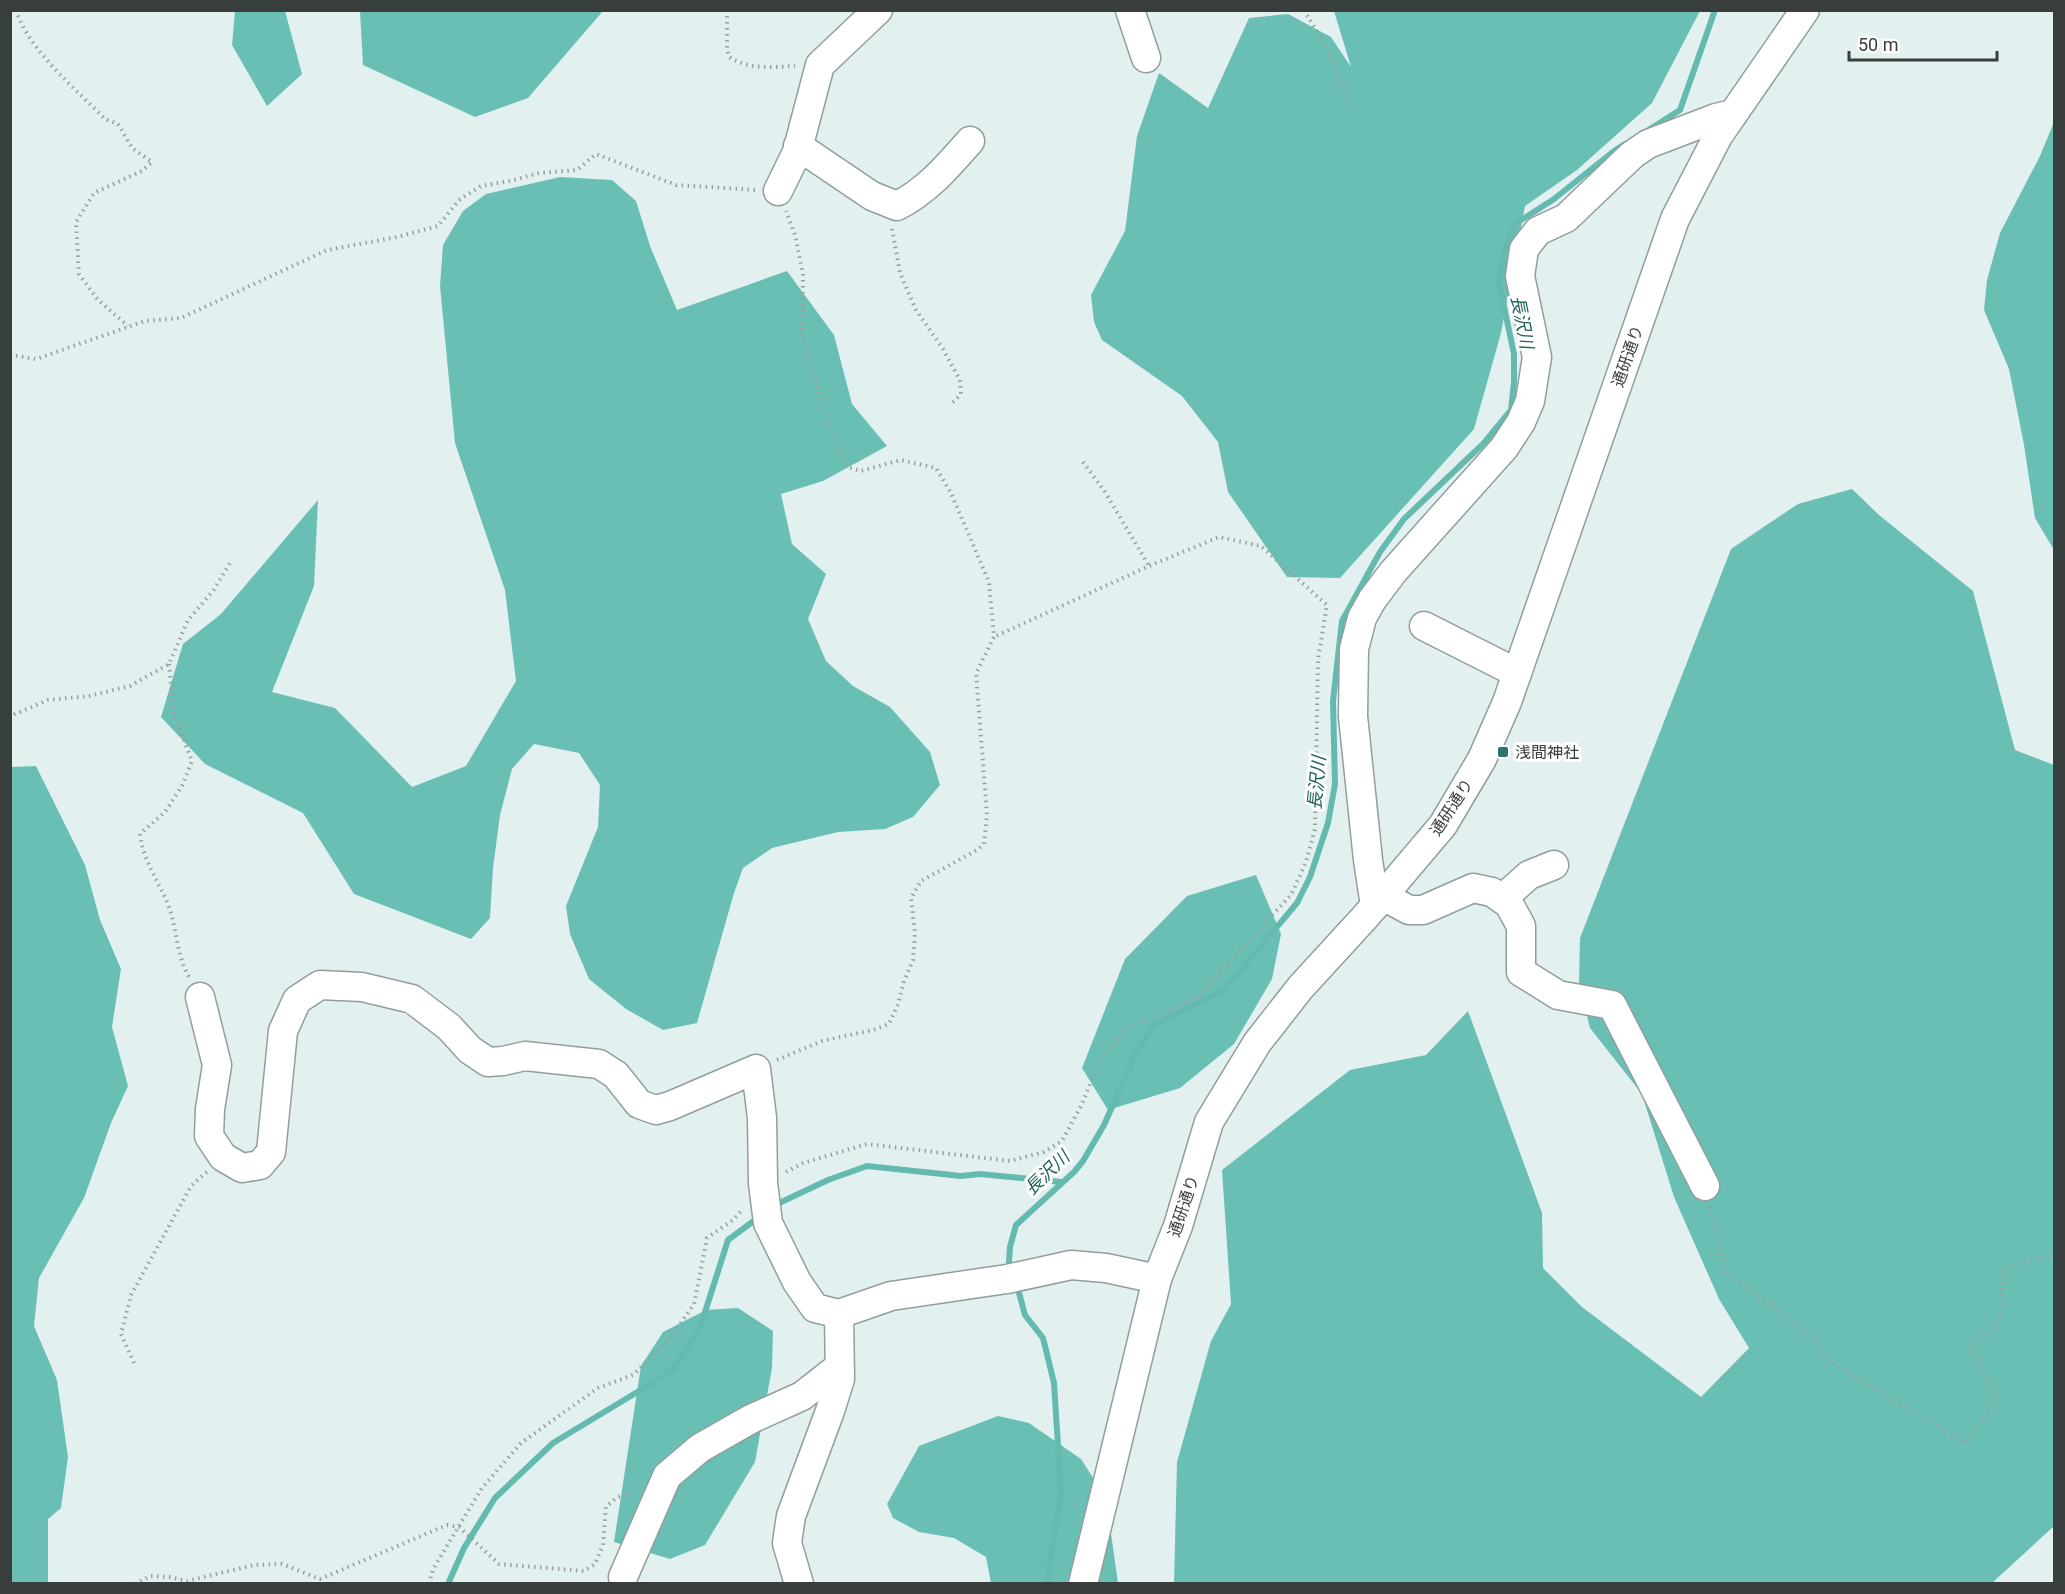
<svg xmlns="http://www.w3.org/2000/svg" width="2065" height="1594" font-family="Roboto,'Noto Sans JP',sans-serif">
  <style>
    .forest { fill: #6abfb5 }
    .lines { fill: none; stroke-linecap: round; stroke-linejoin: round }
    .stream { stroke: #65bab0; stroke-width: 6 }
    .minor-casing { stroke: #909f9d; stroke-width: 31 }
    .path { stroke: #95a09f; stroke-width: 4; stroke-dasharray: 1.5 4.5; stroke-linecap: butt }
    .minor { stroke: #fff; stroke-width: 28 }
    .poi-dot { fill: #2c746c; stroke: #fff; stroke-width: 2 }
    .labels { text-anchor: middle; stroke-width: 6; stroke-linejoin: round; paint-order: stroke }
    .street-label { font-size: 16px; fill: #383e3d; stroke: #fff }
    .poi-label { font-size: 16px; fill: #383e3d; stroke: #fff; text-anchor: start }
    .water-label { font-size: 18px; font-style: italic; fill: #1d635c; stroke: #fff }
  </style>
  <rect width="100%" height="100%" fill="#e2f1ef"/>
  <g class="forest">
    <polygon points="235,11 285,11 302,74 267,106 232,45"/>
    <polygon points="360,11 360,10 603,11 528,98 475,117 363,65"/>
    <polygon points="1334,11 1700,11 1652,103 1577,170 1525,206 1501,333 1474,429 1340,578 1287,577 1228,492 1218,442 1182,396 1102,340 1094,322 1091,295 1125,231 1137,136 1159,73 1208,108 1249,18 1288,14 1331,37 1351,67"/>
    <polygon points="2054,122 2054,550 2035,518 2024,445 2009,369 1984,310 1987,280 2000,233 2040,156"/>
    <polygon points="560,177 612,180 636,201 650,246 677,310 787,271 834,335 852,404 887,446 823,481 781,494 792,544 826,574 808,619 826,661 853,686 890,707 930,752 940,785 913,817 885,829 838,832 772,848 743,868 734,893 697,1023 663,1030 626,1009 589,979 570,934 566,906 598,827 600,785 579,753 534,744 512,769 500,815 493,868 490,918 471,939 354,894 303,813 205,764 161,717 183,644 221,614 318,500 314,586 272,692 335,708 412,787 466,766 516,681 505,590 455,443 440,286 443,245 463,211 486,194"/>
    <polygon points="1852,489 1879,515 1973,591 2015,750 2054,765 2054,1526 1992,1583 1174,1584 1177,1462 1211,1341 1231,1304 1222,1170 1350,1070 1426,1055 1468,1011 1542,1213 1543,1268 1582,1307 1701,1397 1749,1348 1719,1299 1674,1197 1642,1094 1590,1028 1579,983 1580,938 1731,549 1798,504"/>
    <polygon points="36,766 85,865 100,920 121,969 112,1027 128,1086 111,1123 84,1198 39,1278 34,1326 57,1380 68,1457 61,1508 48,1519 48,1583 11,1584 10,767"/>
    <polygon points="1256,875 1281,934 1272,979 1234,1044 1180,1088 1108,1110 1082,1068 1125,959 1187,896"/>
    <polygon points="738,1308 773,1331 772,1368 755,1462 705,1545 670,1559 614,1542 641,1366 663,1332 706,1310"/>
    <polygon points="998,1416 1029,1423 1081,1459 1106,1498 1118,1583 991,1583 986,1557 954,1538 919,1532 893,1518 887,1504 919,1446"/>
  </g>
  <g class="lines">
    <g class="stream">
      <polyline points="1647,131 1680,110 1715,10"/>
      <polyline points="775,1205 828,1180 867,1166 961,1176 980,1174 1061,1182"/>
      <polyline points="1012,1270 1009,1262 1010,1247 1016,1225 1074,1172 1083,1161 1104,1125 1136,1053 1153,1026 1224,990 1297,903 1310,877 1328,823 1335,784 1333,701 1342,621 1380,552 1404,519 1484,443 1511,410 1514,382 1514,354 1499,283 1503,255 1515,224 1554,199 1614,151 1625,144"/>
      <polyline points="1017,1285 1025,1315 1043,1338 1054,1383 1061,1493 1047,1584"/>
      <polyline points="448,1584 464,1548 495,1498 553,1443 672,1371 699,1331 728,1240 759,1217"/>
    </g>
    <defs>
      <g id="minor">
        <polyline points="1130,10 1146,58"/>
        <path d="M798 146 872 196 897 206C927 191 948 166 970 141"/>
        <polyline points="778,191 797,152 820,65 878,10"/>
        <polyline points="1424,626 1517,673"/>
        <polyline points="1383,896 1409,910 1423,910 1473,888 1492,892 1509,904 1521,926 1521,972 1558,995 1612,1005 1705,1186"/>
        <polyline points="1502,899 1529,875 1554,865"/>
        <polyline points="1375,906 1368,860 1353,716 1354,649 1362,618 1372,600 1393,572 1504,448 1521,422 1530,401 1537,357 1520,276 1524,249 1538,231 1566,218 1632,155 1648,144 1716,118 1733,114"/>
        <polyline points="200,997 217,1065 210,1109 209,1136 223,1157 242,1168 260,1165 271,1152 283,1031 297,1000 320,985 362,987 412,999 449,1027 470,1050 488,1062 503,1061 525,1056 599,1064 616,1075 639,1104 656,1110 670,1106 756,1069 762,1118 763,1183 768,1223 797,1282 815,1308 839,1314 840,1379 830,1411 791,1516 787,1543 799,1584"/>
        <polyline points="839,1314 891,1296 1007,1279 1071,1265 1106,1268 1157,1279"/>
        <polyline points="623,1577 667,1476 700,1448 751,1419 802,1396 839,1367"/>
        <polyline points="1083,1584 1157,1279 1178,1226 1209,1122 1257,1043 1300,988 1366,916 1443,825 1482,759 1507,702 1675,219 1718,136 1805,10"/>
      </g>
    </defs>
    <use href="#minor" class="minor-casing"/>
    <g class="path">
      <path d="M16 10C29 51 76 89 105 119L118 124 132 148 152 162 142 171 94 193 76 222 79 274 98 300 128 326"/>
      <path d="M727 10V48L729 57C749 70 772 67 795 66"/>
      <polyline points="1304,10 1329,52 1349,106"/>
      <polyline points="892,229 900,273 916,310 943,349 960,380 961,394 950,405"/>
      <polyline points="10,355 36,359 145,321 181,318 327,250 397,237 438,226 459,200 481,186 510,181 539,173 577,170 596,154 676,185 756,190"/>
      <polyline points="1083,462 1105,492 1149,566"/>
      <path d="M169 664 174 715 192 761 182 786 165 812 140 834C143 860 158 881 168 904 177 928 176 954 189 977"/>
      <polyline points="10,719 15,714 48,700 89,696 130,686 169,664 188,620 213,591 230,563"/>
      <polyline points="777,1060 822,1041 873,1030 889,1024 898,1004 904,981 913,960 915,933 911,898 921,881 977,850 984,844 987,815 976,673 994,637 989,582 951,493 936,468 901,460 861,471 847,467 823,410 802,333 803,274 795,235 786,211"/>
      <polyline points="786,1172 803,1163 867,1144 1010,1161 1044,1152 1062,1141 1081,1106 1100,1061 1126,1028 1160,1015 1201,995 1214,978 1291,895 1306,862 1315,829 1318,659 1327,605 1261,546 1219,537 1149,566 994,637"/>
      <polyline points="1710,1207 1725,1271 1815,1339 1825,1359 1966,1443 1999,1396 1969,1348 1999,1322 2004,1268 2054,1255"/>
      <polyline points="134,1363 121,1334 131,1295 191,1186 208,1171"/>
      <polyline points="135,1584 150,1576 169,1577 187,1581 254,1565 282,1564 320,1579 447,1525 459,1527 499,1564 584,1571 595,1564 603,1545 606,1507 616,1498 636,1490"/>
      <polyline points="429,1584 433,1569 482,1488 521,1443 598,1388 633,1375 671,1337 694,1304 707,1238 733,1220 743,1209"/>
    </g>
    <use href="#minor" class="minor"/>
  </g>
  <rect class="poi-dot" x="1497" y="746" width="12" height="12" rx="3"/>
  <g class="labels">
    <g class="street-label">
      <text transform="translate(1627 356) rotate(-71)" y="6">通研通り</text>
      <text transform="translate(1451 807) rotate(-57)" y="6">通研通り</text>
      <text transform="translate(1183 1206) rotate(-72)" y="6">通研通り</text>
    </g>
    <g class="poi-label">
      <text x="1515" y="758">浅間神社</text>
    </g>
    <g class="water-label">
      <text transform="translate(1522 322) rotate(79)" y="6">長沢川</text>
      <text transform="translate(1317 783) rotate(-85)" y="6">長沢川</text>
      <text transform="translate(1047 1173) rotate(-44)" y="6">長沢川</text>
    </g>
  </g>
  <rect width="2065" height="1594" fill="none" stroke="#383e3d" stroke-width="24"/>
  <path d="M1849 51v9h148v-9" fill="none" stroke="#383e3d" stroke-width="3"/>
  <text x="1858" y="51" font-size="18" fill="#383e3d" stroke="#ffffff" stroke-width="4.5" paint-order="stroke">50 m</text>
</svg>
